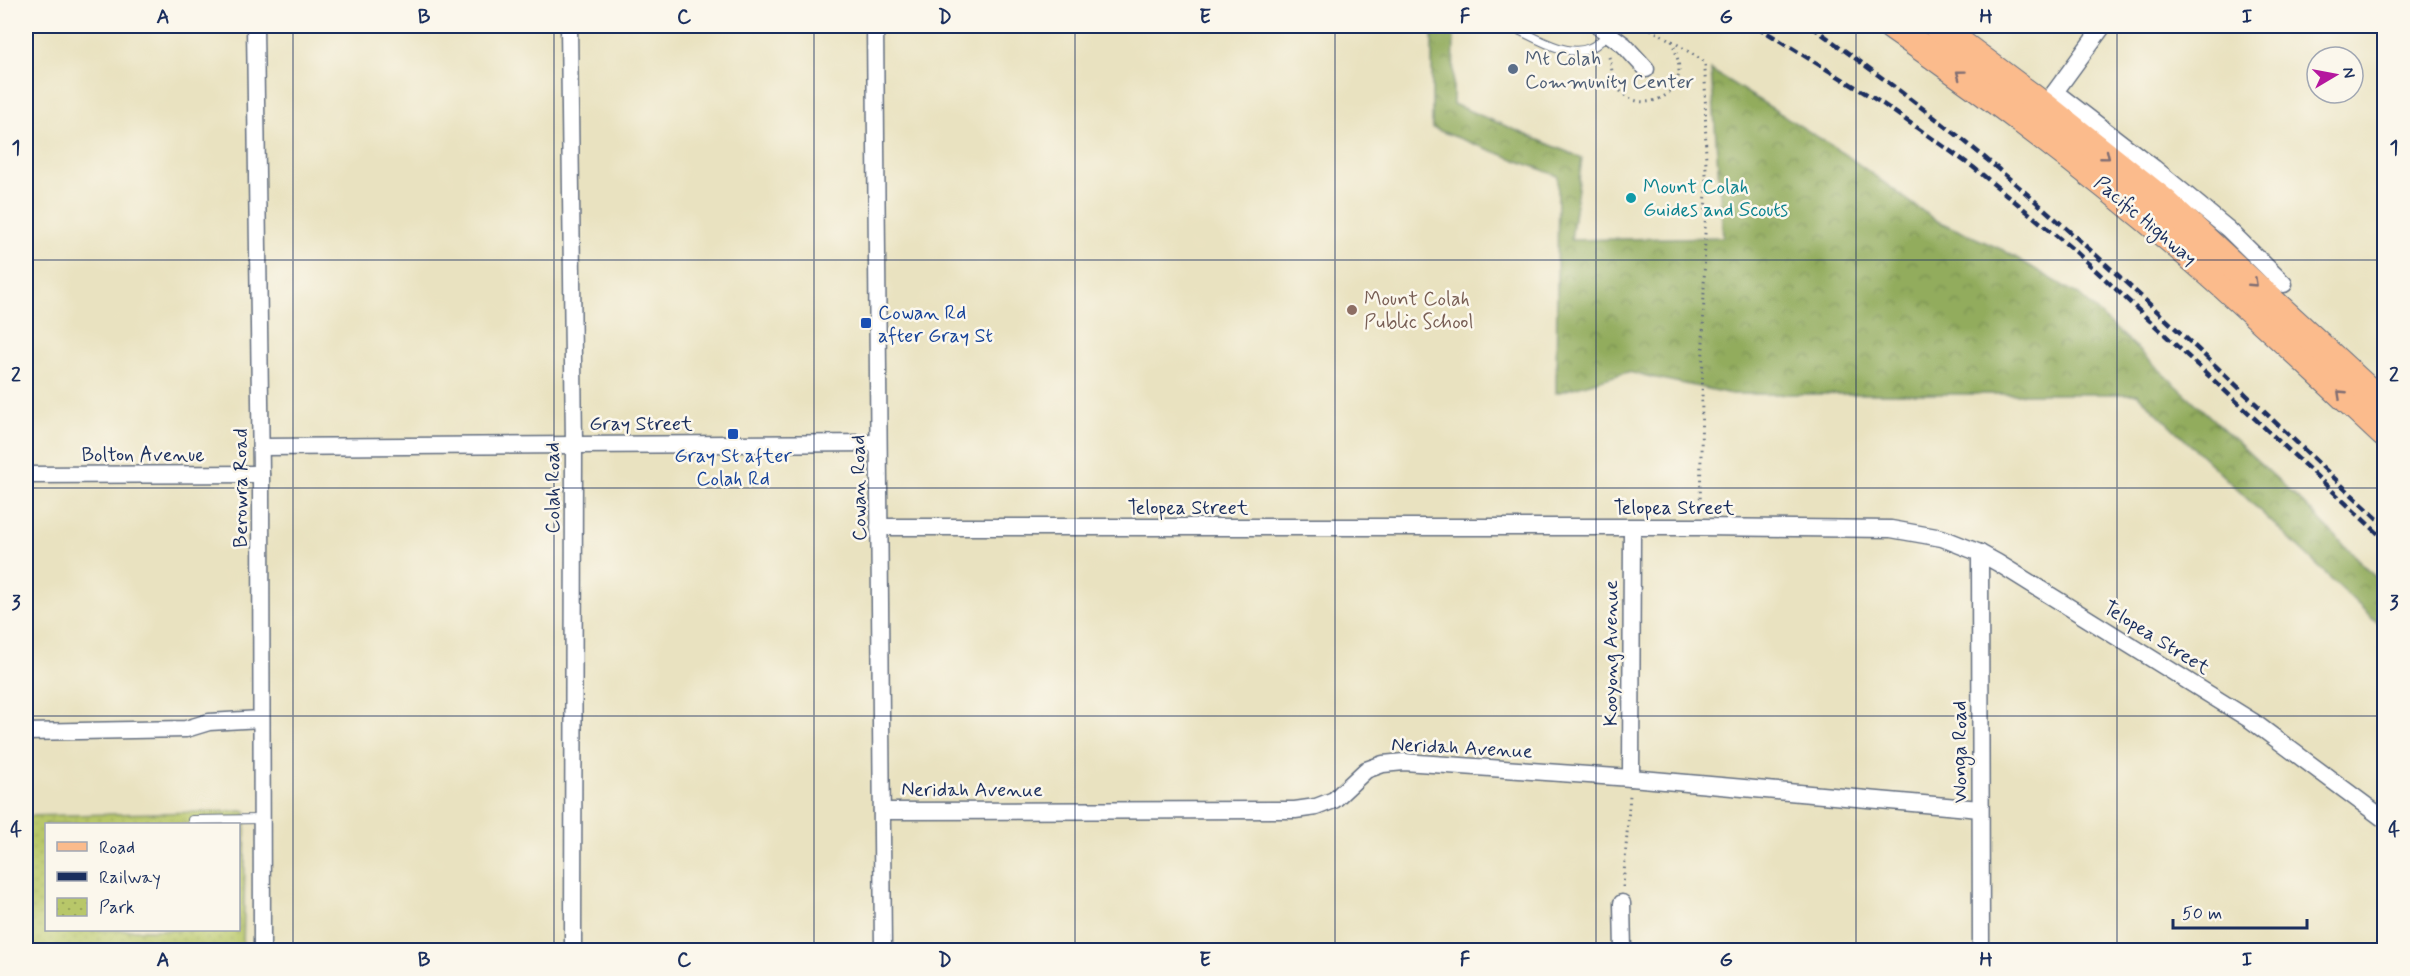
<svg xmlns="http://www.w3.org/2000/svg" width="2410" height="976" font-family="Mynerve,sans-serif">
  <style>
    .forest { fill: url(#forest-crowns); stroke: #566e5e; stroke-width: 1.5 }
    .park { fill: url(#park-dots); stroke: #6a7b64; stroke-width: 1.5; fill-rule: evenodd }
    .lines { fill: none; stroke-linecap: round; stroke-linejoin: round }
    .service-casing { stroke: #636e80; stroke-width: 10 }
    .minor-casing { stroke: #636e80; stroke-width: 19 }
    .primary-casing { stroke: #636e80; stroke-width: 29 }
    .path { stroke: #636e80; stroke-width: 3; stroke-dasharray: 1.5 4.5; stroke-linecap: butt }
    .service { stroke: #fff; stroke-width: 8 }
    .minor { stroke: #fff; stroke-width: 16 }
    .primary { stroke: #fbbb8c; stroke-width: 27 }
    .rail { stroke: #1b2f5e; stroke-width: 4.5; stroke-dasharray: 9 4.5; stroke-linecap: butt }
    .oneway { stroke: #806e73 }
    .grid { fill: none; stroke: #1b2f5e; stroke-width: 1.5; stroke-opacity: 0.55 }
    .service-dot { fill: #5c6f8a; stroke: #fbf7ec; stroke-width: 2 }
    .culture-dot { fill: #0f9aa8; stroke: #fbf7ec; stroke-width: 2 }
    .education-dot { fill: #8d6e63; stroke: #fbf7ec; stroke-width: 2 }
    .transit-dot { fill: #1a4fb4; stroke: #fbf7ec; stroke-width: 2 }
    .labels { text-anchor: middle; stroke-width: 5; stroke-linejoin: round; paint-order: stroke }
    .service-label { font-size: 20px; fill: #4e5e75; stroke: #fbf7ec; text-anchor: start }
    .culture-label { font-size: 20px; fill: #0d838f; stroke: #fbf7ec; text-anchor: start }
    .street-label { font-size: 20px; fill: #1b2f5e; stroke: #fbf7ec }
    .education-label { font-size: 20px; fill: #785e54; stroke: #fbf7ec; text-anchor: start }
    .transit-label { font-size: 20px; fill: #164399; stroke: #fbf7ec; text-anchor: start }
    .neatline { fill: none; stroke: #1b2f5e; stroke-width: 2 }
    .grid-label { font-size: 20px; text-anchor: middle; font-weight: bold; fill: #1b2f5e }
  </style>
  <defs>
    <pattern id="forest-crowns" width="20" height="18" patternUnits="userSpaceOnUse" patternTransform="scale(1.5)"><rect width="20" height="18" fill="#92ac5d"/><path d="M2 6a3 3 0 1 1 6 0M12 15a3 3 0 1 1 6 0" fill="none" stroke="#768c50"/></pattern>
    <pattern id="park-dots" width="8" height="8" patternUnits="userSpaceOnUse" patternTransform="scale(1.5)"><rect width="8" height="8" fill="#b8c769"/><path d="M2 2h.1M6 6h.1" fill="none" stroke="#9eab5d" stroke-width="1.8" stroke-linecap="round"/></pattern>
  </defs>
  <rect width="100%" height="100%" fill="#fbf7ec"/>
  <filter id="ink" filterUnits="userSpaceOnUse"><feTurbulence type="fractalNoise" baseFrequency=".0167" numOctaves="2"/><feDisplacementMap in="SourceGraphic" scale="12" xChannelSelector="R" yChannelSelector="G"/><feConvolveMatrix kernelMatrix="1 2 1 2 8 2 1 2 1" color-interpolation-filters="sRGB"/></filter>
  <filter id="wash" filterUnits="userSpaceOnUse"><feTurbulence type="fractalNoise" baseFrequency=".008" numOctaves="4" result="noise"/><feDisplacementMap in="SourceGraphic" scale="24" xChannelSelector="R" yChannelSelector="G"/><feGaussianBlur stdDeviation="1.35" result="paint"/><feColorMatrix in="noise" values="0 0 0 0 0 0 0 0 0 0 0 0 0 0 0 0 0 1.4 0 .05"/><feComposite in="paint" operator="in"/></filter>
  <g filter="url(#wash)">
    <rect width="100%" height="100%" fill="#e9e2c0"/>
    <polygon class="forest" points="1432,26 1454,26 1453,104 1582,158 1571,240 1723,237 1711,70 1845,154 1935,220 2003,250 2079,295 2303,503 2381,583 2384,589 2384,629 2137,394 1732,394 1628,372 1556,393 1558,176 1432,128"/>
    <path class="park" d="M246 811 243 950H26V816ZM46 824H238V930H46Z"/>
  </g>
  <g filter="url(#ink)">
    <g class="lines">
      <defs>
        <g id="service">
          <path d="M1510 26C1532 35 1566 59 1590 48 1598 45 1603 38 1609 33"/>
          <polyline points="192,820 261,819"/>
        </g>
        <g id="minor">
          <polyline points="255,26 261,474 262,950"/>
          <polyline points="569,26 574,444 573,950"/>
          <polyline points="875,26 883,950"/>
          <polyline points="1598,26 1624,45 1646,69"/>
          <polyline points="2055,92 2154,168 2228,229 2284,284"/>
          <polyline points="2049,100 2103,26"/>
          <polyline points="261,447 878,443"/>
          <polyline points="26,475 261,474"/>
          <polyline points="879,527 1700,527 1891,529 1942,538 1980,553 1998,563 2252,721 2384,819"/>
          <polyline points="1980,553 1981,950"/>
          <polyline points="26,732 186,729 209,722 261,719"/>
          <polyline points="1631,778 1632,528"/>
          <polyline points="882,811 1295,810 1316,807 1334,800 1366,770 1383,764 1404,762 1631,778 1980,809"/>
          <polyline points="1622,903 1623,950"/>
        </g>
        <g id="primary">
          <path d="M1891 26C1992 96 2090 170 2183 250 2252 309 2318 372 2384 434"/>
          <polyline points="1937,26 2044,106 2163,201 2384,405"/>
        </g>
      </defs>
      <use href="#service" class="service-casing"/>
      <use href="#minor" class="minor-casing"/>
      <use href="#primary" class="primary-casing"/>
      <g class="path">
        <polyline points="1672,41 1705,62 1706,178 1700,510"/>
        <path d="M1609 57C1612 67 1612 79 1618 88 1634 111 1671 104 1678 77 1681 65 1676 53 1672 41L1645 26"/>
        <polyline points="1623,887 1630,795"/>
      </g>
      <use href="#service" class="service"/>
      <use href="#minor" class="minor"/>
      <use href="#primary" class="primary"/>
      <g class="rail">
        <polyline points="1756,26 1883,104 1973,167 2076,252 2384,539"/>
        <path d="M1811 26C1869 68 1928 111 1984 157 2122 274 2252 401 2384 525"/>
      </g>
    </g>
    <defs><path id="oneway-chevron" d="M-2-3.5L2.5 0L-2 3.5" fill="none" stroke-width="1.6" stroke-linecap="round" stroke-linejoin="round" transform="scale(1.5)"/></defs>
    <g class="oneway">
      <use href="#oneway-chevron" transform="translate(1960 74) rotate(-143)"/>
      <use href="#oneway-chevron" transform="translate(2106 156) rotate(39)"/>
      <use href="#oneway-chevron" transform="translate(2254 283) rotate(43)"/>
      <use href="#oneway-chevron" transform="translate(2341 394) rotate(-137)"/>
    </g>
  </g>
  <path class="grid" d="M293 26V950M554 26V950M814 26V950M1075 26V950M1335 26V950M1596 26V950M1856 26V950M2117 26V950M26 260H2384M26 488H2384M26 716H2384"/>
  <circle class="service-dot" cx="1513" cy="69" r="6"/>
  <circle class="culture-dot" cx="1631" cy="198" r="6"/>
  <circle class="education-dot" cx="1352" cy="310" r="6"/>
  <g class="transit-dot">
    <rect x="860" y="317" width="12" height="12" rx="3"/>
    <rect x="727" y="428" width="12" height="12" rx="3"/>
  </g>
  <g class="labels">
    <g class="service-label">
      <text x="1525" y="65">Mt Colah<tspan x="1525" dy="23">Community Center</tspan></text>
    </g>
    <g class="culture-label">
      <text x="1643" y="193">Mount Colah<tspan x="1643" dy="23">Guides and Scouts</tspan></text>
    </g>
    <g class="street-label">
      <text transform="translate(2146 220) rotate(40)" y="7">Pacific Highway</text>
      <text x="641" y="430">Gray Street</text>
      <text x="143" y="461">Bolton Avenue</text>
      <text transform="translate(240 488) rotate(-90)" y="7">Berowra Road</text>
      <text transform="translate(552 488) rotate(-90)" y="7">Colah Road</text>
      <text transform="translate(858 488) rotate(-91)" y="7">Cowan Road</text>
      <text x="1188" y="514">Telopea Street</text>
      <text x="1674" y="514">Telopea Street</text>
      <text transform="translate(2157 637) rotate(32)" y="7">Telopea Street</text>
      <text transform="translate(1610 653) rotate(-90)" y="7">Kooyong Avenue</text>
      <text transform="translate(1462 747) rotate(3)" y="7">Neridah Avenue</text>
      <text transform="translate(1959 752) rotate(-90)" y="7">Wonga Road</text>
      <text x="972" y="796">Neridah Avenue</text>
    </g>
    <g class="education-label">
      <text x="1364" y="305">Mount Colah<tspan x="1364" dy="23">Public School</tspan></text>
    </g>
    <g class="transit-label">
      <text x="878" y="319">Cowan Rd<tspan x="878" dy="23">after Gray St</tspan></text>
      <text x="733" y="462" text-anchor="middle">Gray St after<tspan x="733" dy="23">Colah Rd</tspan></text>
    </g>
  </g>
  <rect width="2410" height="976" fill="none" stroke="#fbf7ec" stroke-width="66"/>
  <rect x="45" y="823" width="195" height="108" fill="#fbf7ec" stroke="#a1a7b3" stroke-width="1.5"/>
  <rect x="57" y="842" width="30" height="9" fill="#fbbb8c" stroke="#a1a7b3" stroke-width="1.5"/>
  <text x="99" y="853" font-size="18" fill="#1b2f5e">Road</text>
  <rect x="57" y="872" width="30" height="9" fill="#1b2f5e" stroke="#a1a7b3" stroke-width="1.5"/>
  <text x="99" y="883" font-size="18" fill="#1b2f5e">Railway</text>
  <rect x="57" y="898" width="30" height="18" fill="url(#park-dots)" stroke="#a1a7b3" stroke-width="1.5"/>
  <text x="99" y="913" font-size="18" fill="#1b2f5e">Park</text>
  <g transform="translate(2335 75) rotate(80)"><circle r="28" fill="#fbf7ec" stroke="#a1a7b3" stroke-width="1.5"/>
  <path d="M0-4.5L10 22L0 15L-10 22Z" fill="#b5179e"/>
  <text y="-9" font-size="16" font-weight="bold" text-anchor="middle" fill="#1b2f5e">N</text>
  </g>
  <path d="M2173 919v9h134v-9" fill="none" stroke="#1b2f5e" stroke-width="3"/>
  <text x="2182" y="919" font-size="18" fill="#1b2f5e" stroke="#fbf7ec" stroke-width="4.5" paint-order="stroke">50 m</text>
  <rect x="33" y="33" width="2344" height="910" class="neatline"/>
  <g class="grid-label">
    <text x="163" y="23">A</text>
    <text x="424" y="23">B</text>
    <text x="684" y="23">C</text>
    <text x="945" y="23">D</text>
    <text x="1205" y="23">E</text>
    <text x="1465" y="23">F</text>
    <text x="1726" y="23">G</text>
    <text x="1986" y="23">H</text>
    <text x="2247" y="23">I</text>
    <text x="16" y="154">1</text>
    <text x="2394" y="154">1</text>
    <text x="16" y="381">2</text>
    <text x="2394" y="381">2</text>
    <text x="16" y="609">3</text>
    <text x="2394" y="609">3</text>
    <text x="16" y="836">4</text>
    <text x="2394" y="836">4</text>
    <text x="163" y="966">A</text>
    <text x="424" y="966">B</text>
    <text x="684" y="966">C</text>
    <text x="945" y="966">D</text>
    <text x="1205" y="966">E</text>
    <text x="1465" y="966">F</text>
    <text x="1726" y="966">G</text>
    <text x="1986" y="966">H</text>
    <text x="2247" y="966">I</text>
  </g>
</svg>
